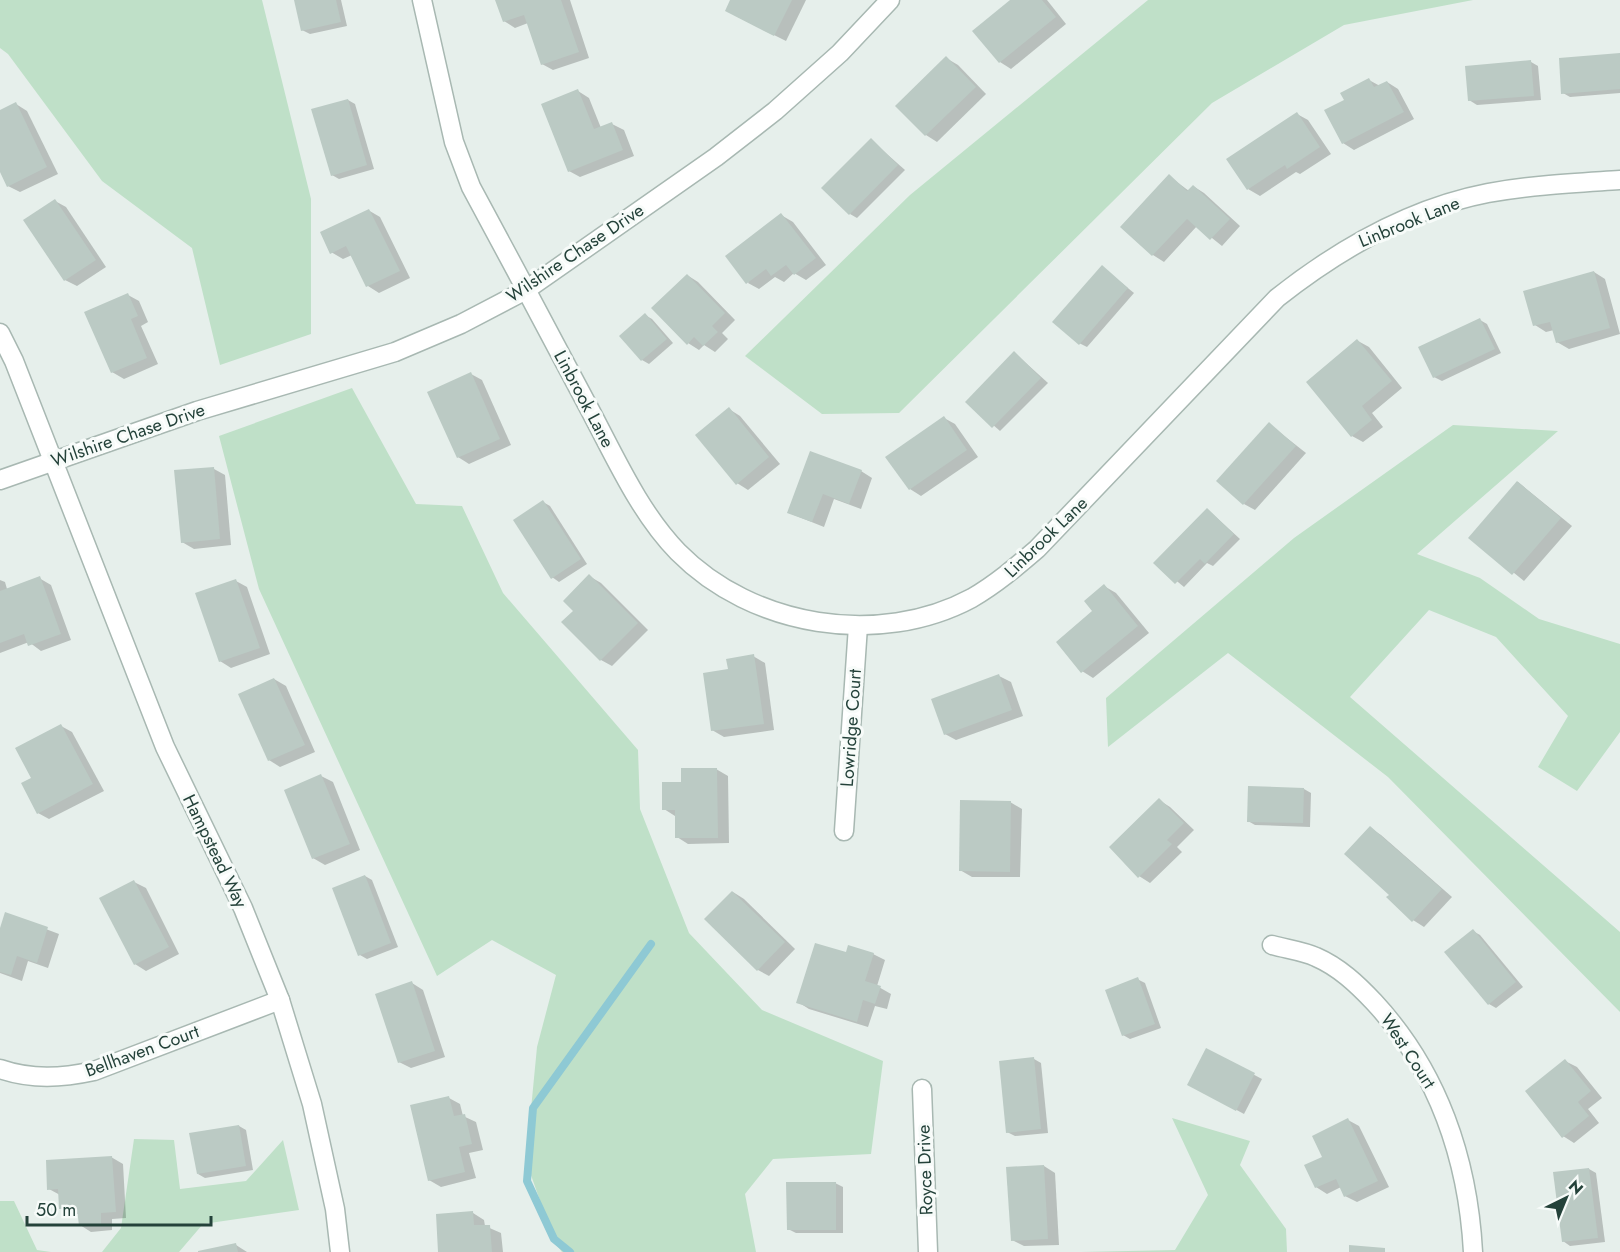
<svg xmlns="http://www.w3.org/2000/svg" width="1620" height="1252" font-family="Jost,sans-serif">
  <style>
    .green { fill: #bfe0c8 }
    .shadow { fill: #0003 }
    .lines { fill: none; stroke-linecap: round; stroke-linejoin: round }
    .stream { stroke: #8ec9d4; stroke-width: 8 }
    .building { fill: #bbcac4 }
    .street-casing { stroke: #a8b8b2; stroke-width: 21 }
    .street { stroke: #fff; stroke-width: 18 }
    .labels { text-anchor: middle; stroke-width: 6; stroke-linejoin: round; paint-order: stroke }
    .street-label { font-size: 18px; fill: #24423a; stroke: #f7fbf9 }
  </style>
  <rect width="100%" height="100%" fill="#e6efeb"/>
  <g class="green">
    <polygon points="0,0 262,0 311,199 311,334 220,365 192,248 102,181 8,54 0,48"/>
    <polygon points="1148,0 1473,0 1344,25 1212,103 899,413 822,414 745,356 910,195"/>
    <polygon points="352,388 416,504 462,506 503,593 638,750 640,809 689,933 762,1010 883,1061 871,1154 773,1159 745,1194 756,1252 562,1252 555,1243 526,1161 537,1047 556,975 492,940 437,976 259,589 219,436"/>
    <polygon points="1453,425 1558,431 1417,554 1480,578 1539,619 1620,644 1620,732 1577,791 1538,767 1568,716 1496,637 1429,610 1350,697 1620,932 1620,1012 1388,777 1228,653 1108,747 1106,698 1294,538"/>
    <polygon points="1172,1118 1250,1141 1240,1165 1286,1229 1287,1252 1081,1252 1175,1250 1208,1195"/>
    <polygon points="134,1139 174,1140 180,1189 246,1181 283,1140 299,1210 203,1224 179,1252 102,1252 121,1228"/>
    <polygon points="0,1201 14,1201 37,1250 51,1252 0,1252"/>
  </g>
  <g class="shadow">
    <polygon points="295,0 341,0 347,26 310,34 302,30"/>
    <polygon points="497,0 570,0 589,58 553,70 542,64 528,23 515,28 504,21"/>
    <polygon points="732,0 806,0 786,41 738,17"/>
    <polygon points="1013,0 1047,0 1066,24 1011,69 1000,62"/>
    <polygon points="1620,54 1620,93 1570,97 1563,93"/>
    <polygon points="946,58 958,65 986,94 937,142 926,135 897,106"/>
    <polygon points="1531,62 1538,66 1541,100 1477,105 1469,100"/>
    <polygon points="1369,80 1380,86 1387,82 1398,89 1414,119 1354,150 1343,143 1346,101"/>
    <polygon points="578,91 589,98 601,128 612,124 624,130 634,156 580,177 569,171"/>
    <polygon points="348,100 355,104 374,169 339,179 332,175"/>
    <polygon points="16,104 27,111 58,174 20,192 8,186 0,169 0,112"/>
    <polygon points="1297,114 1308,120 1331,154 1300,174 1296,172 1260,196 1248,189"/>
    <polygon points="871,140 905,170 857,218 850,214"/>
    <polygon points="1169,176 1189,191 1193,186 1204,193 1240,226 1222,246 1197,226 1164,262 1153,255 1122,226"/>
    <polygon points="55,201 66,207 106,267 77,286 65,280"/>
    <polygon points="368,210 380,217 410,278 379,293 368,286 352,255 343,259 331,252"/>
    <polygon points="781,215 793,222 826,265 806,280 794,273 784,282 775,277 759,289 748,283"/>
    <polygon points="1102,267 1134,293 1087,347 1079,343"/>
    <polygon points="1594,272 1605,279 1620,334 1569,349 1557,342 1554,330 1546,332 1535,325"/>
    <polygon points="687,275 698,282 735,320 722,333 728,339 715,352 704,345 699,350 688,343"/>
    <polygon points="128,295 139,301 148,322 141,326 158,364 124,379 112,372"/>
    <polygon points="645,315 652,319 673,343 649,364 642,360"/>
    <polygon points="1480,320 1487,324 1501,353 1442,381 1434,377"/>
    <polygon points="1358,341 1369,347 1402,388 1372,413 1383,427 1363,442 1352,436"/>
    <polygon points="1015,353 1048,383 1000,431 967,402"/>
    <polygon points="471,374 482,380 511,445 469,464 458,457"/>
    <polygon points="729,409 740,416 780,464 748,490 737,483"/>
    <polygon points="944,418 955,424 978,457 921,496 910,489"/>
    <polygon points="1269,424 1306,453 1255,510 1244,504"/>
    <polygon points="214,469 225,475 231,545 194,549 182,542"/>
    <polygon points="861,471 872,478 861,509 834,499 824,527 789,513"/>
    <polygon points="1518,482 1572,526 1524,581 1471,538"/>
    <polygon points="543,502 550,506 587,564 559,582 552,577"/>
    <polygon points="1207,509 1240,539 1213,566 1207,563 1184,587 1155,563"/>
    <polygon points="589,576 601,583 648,630 612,666 601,660 575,611"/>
    <polygon points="39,578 51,585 71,640 41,651 29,642 0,653 0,580 5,582 7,589"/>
    <polygon points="236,581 247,587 270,654 231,668 220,661"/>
    <polygon points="1104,586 1116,593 1149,633 1093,678 1082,671 1094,612"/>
    <polygon points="753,656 765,663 774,730 724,737 712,730 729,671"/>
    <polygon points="999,676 1011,682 1023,716 956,740 945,734"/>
    <polygon points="274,679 286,686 315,752 280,767 269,760"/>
    <polygon points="61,726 72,732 104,791 49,819 38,813"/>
    <polygon points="716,769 728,776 729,843 688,844 677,837 675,816 664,809 682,783"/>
    <polygon points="321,776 333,782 360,850 325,865 313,858"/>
    <polygon points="1304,789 1311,793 1310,827 1255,825 1248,821"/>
    <polygon points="1159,800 1170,807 1194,830 1177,847 1182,852 1150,883 1139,876"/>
    <polygon points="1010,802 1022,809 1020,877 972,877 960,870"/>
    <polygon points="1370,828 1381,835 1452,897 1424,927 1413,920 1391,895"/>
    <polygon points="365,876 372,880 398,947 367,959 360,955"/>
    <polygon points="134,882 146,888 179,954 146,971 135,964"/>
    <polygon points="733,892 744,899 795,949 769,976 758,970"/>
    <polygon points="6,914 59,934 48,968 28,961 22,981 0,973 0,933"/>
    <polygon points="1473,931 1480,935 1523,987 1496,1008 1489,1004"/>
    <polygon points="847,954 873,954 885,960 877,986 891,994 887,1009 875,1006 868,1027 809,1009 798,1002"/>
    <polygon points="1137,979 1145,983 1161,1028 1130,1039 1123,1035"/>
    <polygon points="412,983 423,990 445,1057 411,1068 399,1062"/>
    <polygon points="1207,1050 1262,1079 1244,1114 1189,1084"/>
    <polygon points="1034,1059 1041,1063 1048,1133 1015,1136 1007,1132"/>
    <polygon points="1565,1061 1577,1067 1602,1098 1588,1109 1599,1123 1574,1143 1563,1136"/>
    <polygon points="449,1098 460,1104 463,1116 476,1122 483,1150 469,1153 476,1178 441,1187 429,1180"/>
    <polygon points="1348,1120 1359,1126 1389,1187 1357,1202 1345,1196 1341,1187 1327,1194 1316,1187 1324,1157"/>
    <polygon points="239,1126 246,1130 253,1170 205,1178 198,1174"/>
    <polygon points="111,1157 123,1164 126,1218 112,1219 112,1230 91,1232 80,1225 79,1214 72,1214 61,1208 60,1195 49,1189"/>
    <polygon points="1044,1166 1055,1173 1059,1245 1024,1246 1012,1240"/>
    <polygon points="1589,1169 1596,1173 1605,1242 1570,1246 1563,1241"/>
    <polygon points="835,1183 843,1187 843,1233 796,1233 788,1229"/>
    <polygon points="473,1213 484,1220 485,1226 501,1233 503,1252 440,1252"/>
    <polygon points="236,1245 247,1252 200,1252"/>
  </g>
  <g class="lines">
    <polyline class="stream" points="570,1252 554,1239 527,1181 533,1108 651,944"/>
  </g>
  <g class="building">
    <polygon points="294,0 336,0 341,22 301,31"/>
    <polygon points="495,0 561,0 579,52 541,65 524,15 503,22"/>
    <polygon points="730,0 792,0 774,36 725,11"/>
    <polygon points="1010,0 1042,0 1056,17 999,63 972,31"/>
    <polygon points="1620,53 1620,89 1561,94 1559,58"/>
    <polygon points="946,56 976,87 925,136 895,106"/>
    <polygon points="1531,60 1534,96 1468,101 1465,66"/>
    <polygon points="1369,78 1374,87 1387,81 1404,112 1342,144 1324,110 1344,100 1340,93"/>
    <polygon points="578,89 594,129 612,122 623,150 568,172 541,104"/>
    <polygon points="348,99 367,165 331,176 311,109"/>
    <polygon points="16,102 47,167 7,187 0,172 0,110"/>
    <polygon points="1297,112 1320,147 1287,169 1285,165 1247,190 1226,159"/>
    <polygon points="871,138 898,165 849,215 821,188"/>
    <polygon points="1169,174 1187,191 1193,185 1230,219 1210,240 1187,219 1152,256 1120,227"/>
    <polygon points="55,199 96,260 64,281 23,220"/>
    <polygon points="369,209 400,271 366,287 346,246 330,254 320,232"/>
    <polygon points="781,213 816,258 794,275 786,265 771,276 766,269 746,284 725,256"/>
    <polygon points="1102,265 1128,288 1079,345 1052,322"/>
    <polygon points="1594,271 1610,328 1556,343 1550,322 1533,326 1523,291"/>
    <polygon points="687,274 725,313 712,326 718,332 703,346 694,337 687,345 651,308"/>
    <polygon points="128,293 138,316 131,319 147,358 111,373 84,312"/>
    <polygon points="645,313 667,339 641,361 619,336"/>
    <polygon points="1480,318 1495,349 1433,378 1418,347"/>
    <polygon points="1357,339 1392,381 1362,406 1372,420 1351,437 1306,382"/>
    <polygon points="1014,351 1041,378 992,428 965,402"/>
    <polygon points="471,372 500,439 457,458 427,392"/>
    <polygon points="729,407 769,457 736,485 695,435"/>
    <polygon points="944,416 967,450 909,490 885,457"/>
    <polygon points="1269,422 1296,446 1243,505 1216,481"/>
    <polygon points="810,451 862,470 849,504 823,494 812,522 787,513"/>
    <polygon points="214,467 220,539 181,543 174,470"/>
    <polygon points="1517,481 1561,518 1512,575 1468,538"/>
    <polygon points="543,500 581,559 551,579 513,520"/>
    <polygon points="1207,508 1234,534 1205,564 1200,559 1175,584 1153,563"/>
    <polygon points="589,574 638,623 600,661 561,622 573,611 563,601"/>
    <polygon points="40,576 61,634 28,646 24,634 0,643 0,591"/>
    <polygon points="236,579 260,648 219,662 195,593"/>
    <polygon points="1104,584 1138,626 1081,673 1056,642 1092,611 1084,601"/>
    <polygon points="754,654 764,724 711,731 703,673 728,669 726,659"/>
    <polygon points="999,674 1012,710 944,735 931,699"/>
    <polygon points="274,678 305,745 268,761 238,694"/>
    <polygon points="61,724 93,784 37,814 21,783 31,778 15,748"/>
    <polygon points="681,768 717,768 718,838 675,838 675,810 662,810 662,782 681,782"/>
    <polygon points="321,774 350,844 312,859 284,790"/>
    <polygon points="1248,786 1304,788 1303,823 1247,822"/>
    <polygon points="1159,798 1184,823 1167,840 1172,844 1138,878 1109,847"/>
    <polygon points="960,800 1011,801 1010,872 959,871"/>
    <polygon points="1370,826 1442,889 1412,922 1386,897 1389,895 1344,854"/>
    <polygon points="365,875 391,943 358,956 332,888"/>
    <polygon points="134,880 169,947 134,965 99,898"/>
    <polygon points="732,891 785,942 757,971 704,919"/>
    <polygon points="5,912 48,927 37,963 17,956 11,975 0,972 0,928"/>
    <polygon points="1473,929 1516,982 1488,1005 1444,952"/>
    <polygon points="815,943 846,952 848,945 874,953 865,981 881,986 875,1004 863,1000 857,1022 796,1003"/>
    <polygon points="1138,977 1155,1024 1122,1036 1105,990"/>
    <polygon points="412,981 435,1051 398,1063 375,994"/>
    <polygon points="1206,1048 1255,1073 1236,1111 1187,1085"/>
    <polygon points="1034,1057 1041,1129 1006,1133 999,1061"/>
    <polygon points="1565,1059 1591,1091 1578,1102 1589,1116 1562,1138 1525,1091"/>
    <polygon points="449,1096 454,1116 465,1114 472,1144 459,1147 465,1172 428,1181 410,1105"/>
    <polygon points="1348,1118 1378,1181 1344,1197 1336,1179 1315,1188 1304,1165 1322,1157 1312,1136"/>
    <polygon points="239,1125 246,1166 197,1174 189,1133"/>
    <polygon points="112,1156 116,1212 101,1213 101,1225 79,1226 77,1208 59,1209 58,1189 47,1190 46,1160"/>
    <polygon points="1044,1165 1048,1239 1011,1241 1006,1167"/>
    <polygon points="1589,1168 1598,1238 1562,1242 1553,1172"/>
    <polygon points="786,1182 836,1182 836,1230 787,1230"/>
    <polygon points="473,1211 474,1225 490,1225 492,1252 438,1252 436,1214"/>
    <polygon points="236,1243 238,1252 198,1252 198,1251"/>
    <polygon points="1349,1245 1385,1248 1385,1252 1349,1252"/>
  </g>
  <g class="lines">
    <defs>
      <g id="street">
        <path d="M422 0 454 142 471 187C511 261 551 336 590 410 616 459 640 513 678 552 752 627 879 648 972 598 996 584 1016 567 1037 549L1277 298C1339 249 1410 208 1488 193 1532 185 1576 183 1620 180"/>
        <polyline points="0,333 14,361 165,747 243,908 280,1000 312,1104 335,1209 340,1252"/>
        <polyline points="0,480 197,411 395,352 461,324 526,290 716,157 775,111 840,53 890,0"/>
        <polyline points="844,831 858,626"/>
        <path d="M1272 945C1286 949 1303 951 1316 957 1339 967 1357 984 1374 1002 1438 1071 1468 1159 1473 1252"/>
        <path d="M0 1069C32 1080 62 1078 94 1071L280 1000"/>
        <polyline points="922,1089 928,1252"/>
      </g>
    </defs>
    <use href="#street" class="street-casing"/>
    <use href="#street" class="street"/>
  </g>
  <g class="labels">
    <g class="street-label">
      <text transform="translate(1409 222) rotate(-22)" y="6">Linbrook Lane</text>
      <text transform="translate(575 253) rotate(-34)" y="6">Wilshire Chase Drive</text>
      <text transform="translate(584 399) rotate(62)" y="6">Linbrook Lane</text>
      <text transform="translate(128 435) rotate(-19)" y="6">Wilshire Chase Drive</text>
      <text transform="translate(1046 537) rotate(-44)" y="6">Linbrook Lane</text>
      <text transform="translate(851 728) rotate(-86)" y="6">Lowridge Court</text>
      <text transform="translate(215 851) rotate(64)" y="6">Hampstead Way</text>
      <text transform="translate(142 1051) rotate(-20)" y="6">Bellhaven Court</text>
      <text transform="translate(1408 1051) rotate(57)" y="6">West Court</text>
      <text transform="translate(925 1170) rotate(-92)" y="6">Royce Drive</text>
    </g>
  </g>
  <g transform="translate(1566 1198) rotate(43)" stroke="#f7fbf9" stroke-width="4.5" paint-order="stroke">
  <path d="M0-4.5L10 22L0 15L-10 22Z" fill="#24423a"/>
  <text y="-9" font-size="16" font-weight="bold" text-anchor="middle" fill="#24423a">N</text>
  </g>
  <path d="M27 1216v9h184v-9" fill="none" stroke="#24423a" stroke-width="3"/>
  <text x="36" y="1216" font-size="18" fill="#24423a" stroke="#f7fbf9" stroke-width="4.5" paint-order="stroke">50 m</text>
</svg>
